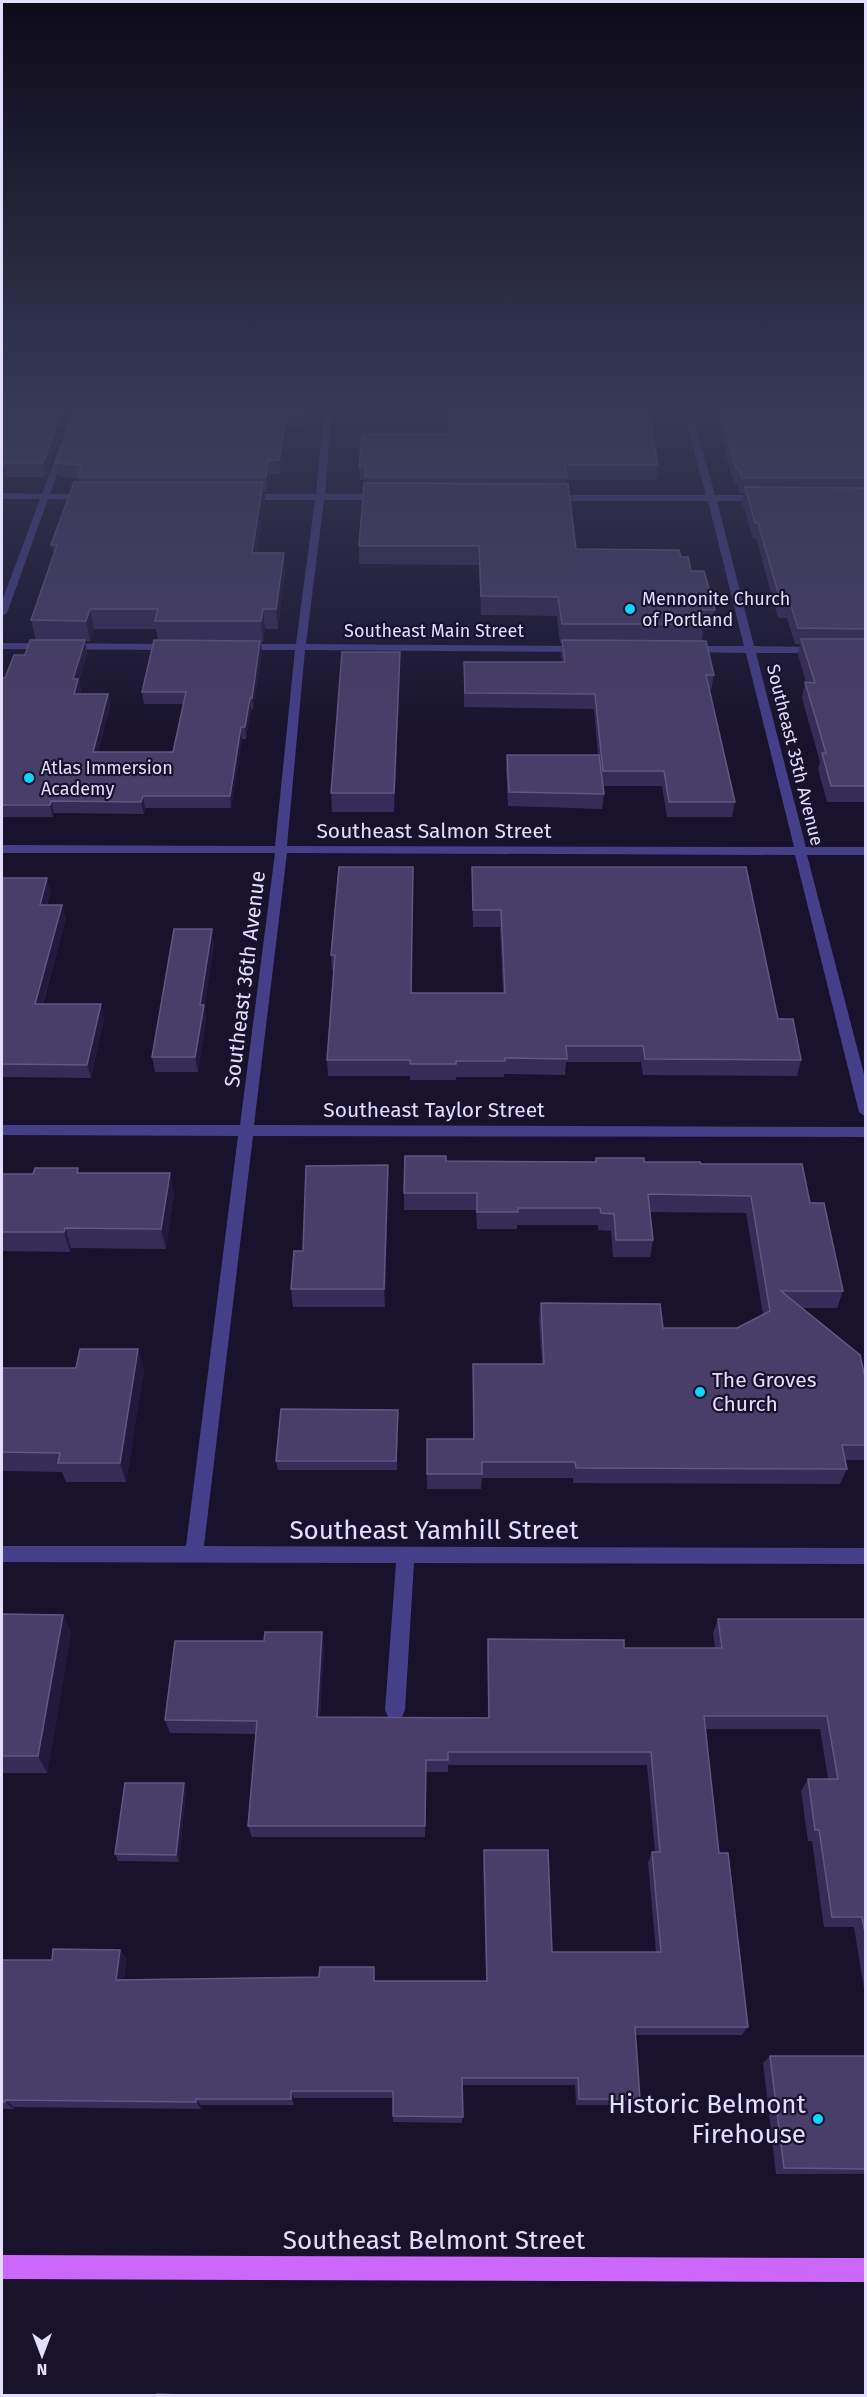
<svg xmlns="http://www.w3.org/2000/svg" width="867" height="2397" font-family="'Fira Sans',sans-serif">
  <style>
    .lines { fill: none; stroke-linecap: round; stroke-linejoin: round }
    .minor { fill: #453e89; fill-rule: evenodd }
    .major { fill: #cc67fc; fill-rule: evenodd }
    .wall { fill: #372b58; fill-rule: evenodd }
    .shaded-wall { fill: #23193f }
    .building { fill: #493e6a; stroke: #625781; stroke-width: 1.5 }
    .poi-dot { fill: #0ed6fa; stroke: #18122c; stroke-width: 2 }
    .labels { text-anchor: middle; stroke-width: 4.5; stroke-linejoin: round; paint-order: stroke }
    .far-poi-label { font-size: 18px; fill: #e3ddfe; stroke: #18122c; text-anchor: start }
    .far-street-label { font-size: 18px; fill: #e3ddfe; stroke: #18122c }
    .street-label { font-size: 21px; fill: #e3ddfe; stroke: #18122c }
    .poi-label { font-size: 21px; fill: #e3ddfe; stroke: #18122c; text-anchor: start }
    .near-street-label { font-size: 26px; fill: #e3ddfe; stroke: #18122c }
    .near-poi-label { font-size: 26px; fill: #e3ddfe; stroke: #18122c; text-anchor: end }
  </style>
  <rect width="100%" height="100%" fill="#18122c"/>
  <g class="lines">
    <g class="minor">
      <polygon points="74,407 82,407 50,494 89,494 93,497 89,500 48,499 7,613 2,616 2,601 40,499 2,499 2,493 42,494"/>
      <polygon points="324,407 332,407 325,494 383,494 387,497 383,500 324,500 306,644 581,646 586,649 581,652 305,650 287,846 794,847 746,653 689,652 684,649 689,646 744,646 708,501 551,501 547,498 551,495 706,495 682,407 690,407 715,495 764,495 768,498 764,501 717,501 754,646 818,647 823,650 818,653 756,653 806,847 866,847 866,855 807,855 866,1082 866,1117 859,1112 795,855 287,853 254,1125 866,1127 866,1137 253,1136 204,1546 866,1548 866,1564 414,1563 405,1710 402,1717 395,1720 388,1717 385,1710 396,1563 2,1562 2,1546 186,1546 238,1136 2,1135 2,1125 240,1125 275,853 2,853 2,845 275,846 295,650 242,650 237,647 242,644 296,644 315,500 245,500 241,497 245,494 316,494"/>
      <polygon points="2,643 173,644 178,647 173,650 2,649"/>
    </g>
    <polygon class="major" points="2,2255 866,2258 866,2282 2,2279"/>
  </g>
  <g class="wall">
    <polygon points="2,407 72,407 45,477 7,477 2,491"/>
    <path d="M306 407 304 426H288L280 474H270L267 492H264L265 501 257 553 285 573 278 629H265L263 642H261L262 652 253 709H251L246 739H242L231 808H145L144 814 54 813 53 817H2V678H5L36 640 31 620 54 556 51 545 79 482V479L59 477 56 463ZM94 629H156L158 640 142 692 144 704H184L173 752H98L110 706 108 694H80L81 690 79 680 87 652 85 641H90Z"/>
    <polygon points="449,407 683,407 682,414 649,414 658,465 656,480 567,480 566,484 576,549 681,557 691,571 715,610 712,629 703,629 702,641 714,675 711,690 709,690 735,802 732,817 667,817 662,786 603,786 604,794 602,809 508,806 506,770 507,755 598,755 594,709 464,707 464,676 562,662 561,654 562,643 560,643 557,616 481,615 479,565 359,564 359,546 366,483 365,480 360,480 359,466 449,434"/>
    <polygon points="691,407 866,407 866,802 827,802 818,769 820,762 802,698 805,682 806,682 798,655 800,644 795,644 787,618 778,618 756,538 753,538 742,502 744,493 739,493 737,483 734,483 714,414 694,414"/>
    <polygon points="400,652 400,670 394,812 332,812 331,793"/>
    <polygon points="413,867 411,993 503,993 500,927 473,927 472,867 778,1019 801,1060 797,1076 643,1075 641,1062 566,1062 565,1075 504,1074 504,1077 456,1077 456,1080 410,1080 410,1076 328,1076 327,1060 333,971 332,971 331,955"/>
    <polygon points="2,878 51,892 47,905 66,918 43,1004 104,1018 91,1078 2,1077"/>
    <polygon points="214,944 204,1009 206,1020 198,1072 155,1072 152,1057"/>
    <polygon points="596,1158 644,1162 701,1164 810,1203 843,1291 837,1308 802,1308 866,1382 866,1460 845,1460 847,1469 840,1484 573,1483 573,1478 482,1478 481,1489 427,1489 427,1439 473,1439 473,1364 542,1364 539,1320 541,1303 663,1328 737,1328 763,1314 746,1213 650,1212 653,1240 650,1257 613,1257 611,1231 598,1230 598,1225 517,1225 517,1229 477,1229 476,1210 404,1210 404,1193 446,1161 595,1162"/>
    <polygon points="388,1165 388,1184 385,1307 293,1307 291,1289 303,1251"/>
    <polygon points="78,1168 79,1173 174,1193 166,1249 71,1248 70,1252 2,1251 2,1174 33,1174"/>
    <polygon points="2,1368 144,1369 126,1482 66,1482 62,1472 2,1471"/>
    <polygon points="398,1419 397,1470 278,1470 276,1461"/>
    <polygon points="2,1614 63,1615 71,1633 47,1773 2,1773"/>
    <polygon points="718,1619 866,1619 866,2001 854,1927 824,1927 812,1841 808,1841 801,1791 808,1779 828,1779 820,1729 705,1729 719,1853 748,2027 742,2035 635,2035 640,2099 636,2105 576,2105 575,2085 463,2085 462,2123 393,2122 393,2098 294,2098 294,2105 201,2105 201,2109 14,2107 14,2109 2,2109 2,1960 52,1960 120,1950 126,1959 124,1979 375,1977 375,1981 486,1981 483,1861 484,1850 552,1952 656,1952 648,1863 652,1852 655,1852 647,1765 448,1765 448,1772 426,1772 425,1837 252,1837 248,1826 256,1734 170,1733 165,1720 324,1646 320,1717 488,1718 487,1652 488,1639 624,1648 715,1648 713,1633"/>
    <polygon points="184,1783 186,1790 179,1862 118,1861 115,1854"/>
    <polygon points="770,2056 866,2056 866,2174 776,2174 763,2063"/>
  </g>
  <g class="shaded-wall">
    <polygon points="64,407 72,407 45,477 43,463"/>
    <polygon points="304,407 306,407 304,426 303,413"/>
    <polygon points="287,413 288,426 280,474 279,460"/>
    <polygon points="268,460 270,474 267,492 266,477"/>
    <polygon points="4,463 7,477 2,491 2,470"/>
    <polygon points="263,482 265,501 254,573 252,553"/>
    <polygon points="284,553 285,573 278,629 276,609"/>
    <polygon points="90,609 94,629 90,641 86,621"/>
    <polygon points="263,609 265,629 263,642 261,621"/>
    <polygon points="85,640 87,652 79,680 81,690 76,706 74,694 73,679"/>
    <polygon points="260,641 262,652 253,709 252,698"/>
    <polygon points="400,652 400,670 394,812 394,793"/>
    <polygon points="108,694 110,706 95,764 93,752"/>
    <polygon points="250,698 251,709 246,739 245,727"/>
    <polygon points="241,727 242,739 231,808 230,796"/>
    <polygon points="143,796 145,808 144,814 141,802"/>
    <polygon points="51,801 54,813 53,817 50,805"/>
    <polygon points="47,878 51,892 44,918 40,905"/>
    <polygon points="62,905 66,918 39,1017 35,1004"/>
    <polygon points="212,929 214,944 204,1009 206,1020 198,1072 195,1057 200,1005"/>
    <polygon points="101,1004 104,1018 91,1078 87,1065"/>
    <polygon points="388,1165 388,1184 385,1307 384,1289"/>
    <polygon points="170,1173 174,1193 166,1249 161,1229"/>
    <polygon points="65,1228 71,1248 70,1252 64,1232"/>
    <polygon points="138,1349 144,1369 126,1482 120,1463"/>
    <polygon points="63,1615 71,1633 47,1773 38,1756"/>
    <polygon points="322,1632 324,1646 319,1730 317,1717"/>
    <polygon points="184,1783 186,1790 179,1862 176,1855"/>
    <polygon points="120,1950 126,1959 123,1988 116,1980"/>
    <polygon points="291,2091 294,2098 294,2105 291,2099"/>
    <polygon points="196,2099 201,2105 201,2109 196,2102"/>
    <polygon points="5,2100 14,2107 14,2109 5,2102"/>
  </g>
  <g class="building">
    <polygon points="2,407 64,407 43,463 4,463 2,470"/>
    <polygon points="77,407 304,407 303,413 287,413 279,460 268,460 266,477 78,477 82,465 56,463"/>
    <polygon points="449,407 648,407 658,465 565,465 567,477 365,477 366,466 359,466 362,434 449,434"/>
    <polygon points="718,407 866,407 866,478 742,478 739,469 736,469"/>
    <polygon points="74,482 263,482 252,553 284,553 276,609 263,609 261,621 155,621 158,609 90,609 86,621 31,620 57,545 51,545"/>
    <polygon points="364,483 568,484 576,549 679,550 681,557 688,557 691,571 704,571 715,610 701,610 704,624 562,624 558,597 481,596 479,546 359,546"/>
    <polygon points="745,487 866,488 866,629 798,628 790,602 781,602 758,523 755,523"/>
    <polygon points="801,639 866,639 866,786 831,786 822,753 826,753 805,682 815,683"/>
    <polygon points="30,640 85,640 73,679 78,679 74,694 108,694 93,752 173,752 186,692 142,692 154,640 260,641 252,698 250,698 245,727 241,727 230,796 143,796 141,802 51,801 50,805 2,805 2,678 5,678 14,655 25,655"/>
    <polygon points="562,640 706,641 714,675 706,675 735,802 669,802 664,771 603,771 595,694 465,693 464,662 565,662"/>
    <polygon points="342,652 400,652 394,793 331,793"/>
    <polygon points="507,755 599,755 604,794 509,792"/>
    <polygon points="339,867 413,867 411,993 505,993 501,910 473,910 472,867 746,867 778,1019 793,1019 801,1060 645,1059 643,1046 566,1046 567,1059 505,1058 505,1061 456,1061 456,1064 410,1064 410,1060 327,1060 335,955 331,955"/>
    <polygon points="2,878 47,878 40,905 62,905 35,1004 101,1004 87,1065 2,1064"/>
    <polygon points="174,929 212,929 200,1005 204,1005 195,1057 152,1057"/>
    <polygon points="405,1156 446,1156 446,1161 596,1162 596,1158 644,1158 644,1162 700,1162 701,1164 802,1164 810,1203 824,1203 843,1291 781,1291 860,1355 866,1382 866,1445 842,1445 847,1469 576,1468 575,1462 482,1462 482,1474 427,1474 427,1439 474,1439 473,1364 544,1364 541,1303 660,1304 663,1328 737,1328 770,1311 751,1196 648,1194 653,1240 616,1240 614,1214 601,1213 600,1208 518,1208 518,1212 477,1212 477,1193 404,1193"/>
    <polygon points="388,1165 384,1289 291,1289 294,1251 303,1251 306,1166"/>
    <polygon points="35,1168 78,1168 77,1173 170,1173 161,1229 65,1228 64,1232 2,1232 2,1174 33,1174"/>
    <polygon points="80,1349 138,1349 120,1463 58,1463 60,1453 2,1452 2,1368 76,1368"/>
    <polygon points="281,1409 398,1410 396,1461 276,1461"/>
    <polygon points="2,1614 63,1615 38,1756 2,1756"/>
    <polygon points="718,1619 866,1619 866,1938 862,1917 832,1917 819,1830 815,1830 808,1779 838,1779 827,1716 704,1716 719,1853 728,1853 748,2027 635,2027 640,2099 579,2099 578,2078 462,2078 463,2117 393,2116 393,2091 291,2091 291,2099 196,2099 196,2102 5,2100 5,2102 2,2102 2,1960 52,1960 53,1949 120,1950 116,1980 319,1977 320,1967 374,1967 374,1981 487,1981 484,1850 548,1850 552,1952 661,1952 652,1852 660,1852 651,1752 448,1752 448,1760 426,1760 425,1826 248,1826 257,1721 165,1720 175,1641 264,1641 265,1632 322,1632 317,1717 489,1718 488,1639 624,1640 624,1648 722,1648"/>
    <polygon points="125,1783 184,1783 176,1855 115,1854"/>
    <polygon points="770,2056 866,2056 866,2169 784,2168"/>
    <polygon points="157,2394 213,2396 157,2396"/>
  </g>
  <linearGradient id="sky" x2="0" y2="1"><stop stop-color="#0d0a18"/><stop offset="0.55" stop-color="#373956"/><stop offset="1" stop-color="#373956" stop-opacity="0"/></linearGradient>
  <rect width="867" height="743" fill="url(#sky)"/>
  <g class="poi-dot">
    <circle cx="630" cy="609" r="6"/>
    <circle cx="29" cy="778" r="6"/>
    <circle cx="700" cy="1392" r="6"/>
    <circle cx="818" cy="2119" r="6"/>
  </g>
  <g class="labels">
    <g class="far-poi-label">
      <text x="642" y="605">Mennonite Church<tspan x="642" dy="21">of Portland</tspan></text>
      <text x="41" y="774">Atlas Immersion<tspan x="41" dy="21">Academy</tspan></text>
    </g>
    <g class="far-street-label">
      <text x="434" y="637">Southeast Main Street</text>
      <text transform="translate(795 755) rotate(76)" y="6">Southeast 35th Avenue</text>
    </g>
    <g class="street-label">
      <text x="434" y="838">Southeast Salmon Street</text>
      <text transform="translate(245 979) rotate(-83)" y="7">Southeast 36th Avenue</text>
      <text x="434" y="1117">Southeast Taylor Street</text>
    </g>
    <g class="poi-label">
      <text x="712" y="1387">The Groves<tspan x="712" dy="24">Church</tspan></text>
    </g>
    <g class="near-street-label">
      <text x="434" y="1539">Southeast Yamhill Street</text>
      <text x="434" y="2249">Southeast Belmont Street</text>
    </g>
    <g class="near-poi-label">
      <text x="806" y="2113">Historic Belmont<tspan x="806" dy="30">Firehouse</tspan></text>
    </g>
  </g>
  <rect width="867" height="2397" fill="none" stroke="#e3ddfe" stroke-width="6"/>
  <g transform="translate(42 2355) rotate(180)" stroke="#18122c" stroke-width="4.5" paint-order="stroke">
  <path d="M0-4.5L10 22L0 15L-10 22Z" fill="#e3ddfe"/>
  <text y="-9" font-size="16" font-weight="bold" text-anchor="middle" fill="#e3ddfe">N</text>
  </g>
</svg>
